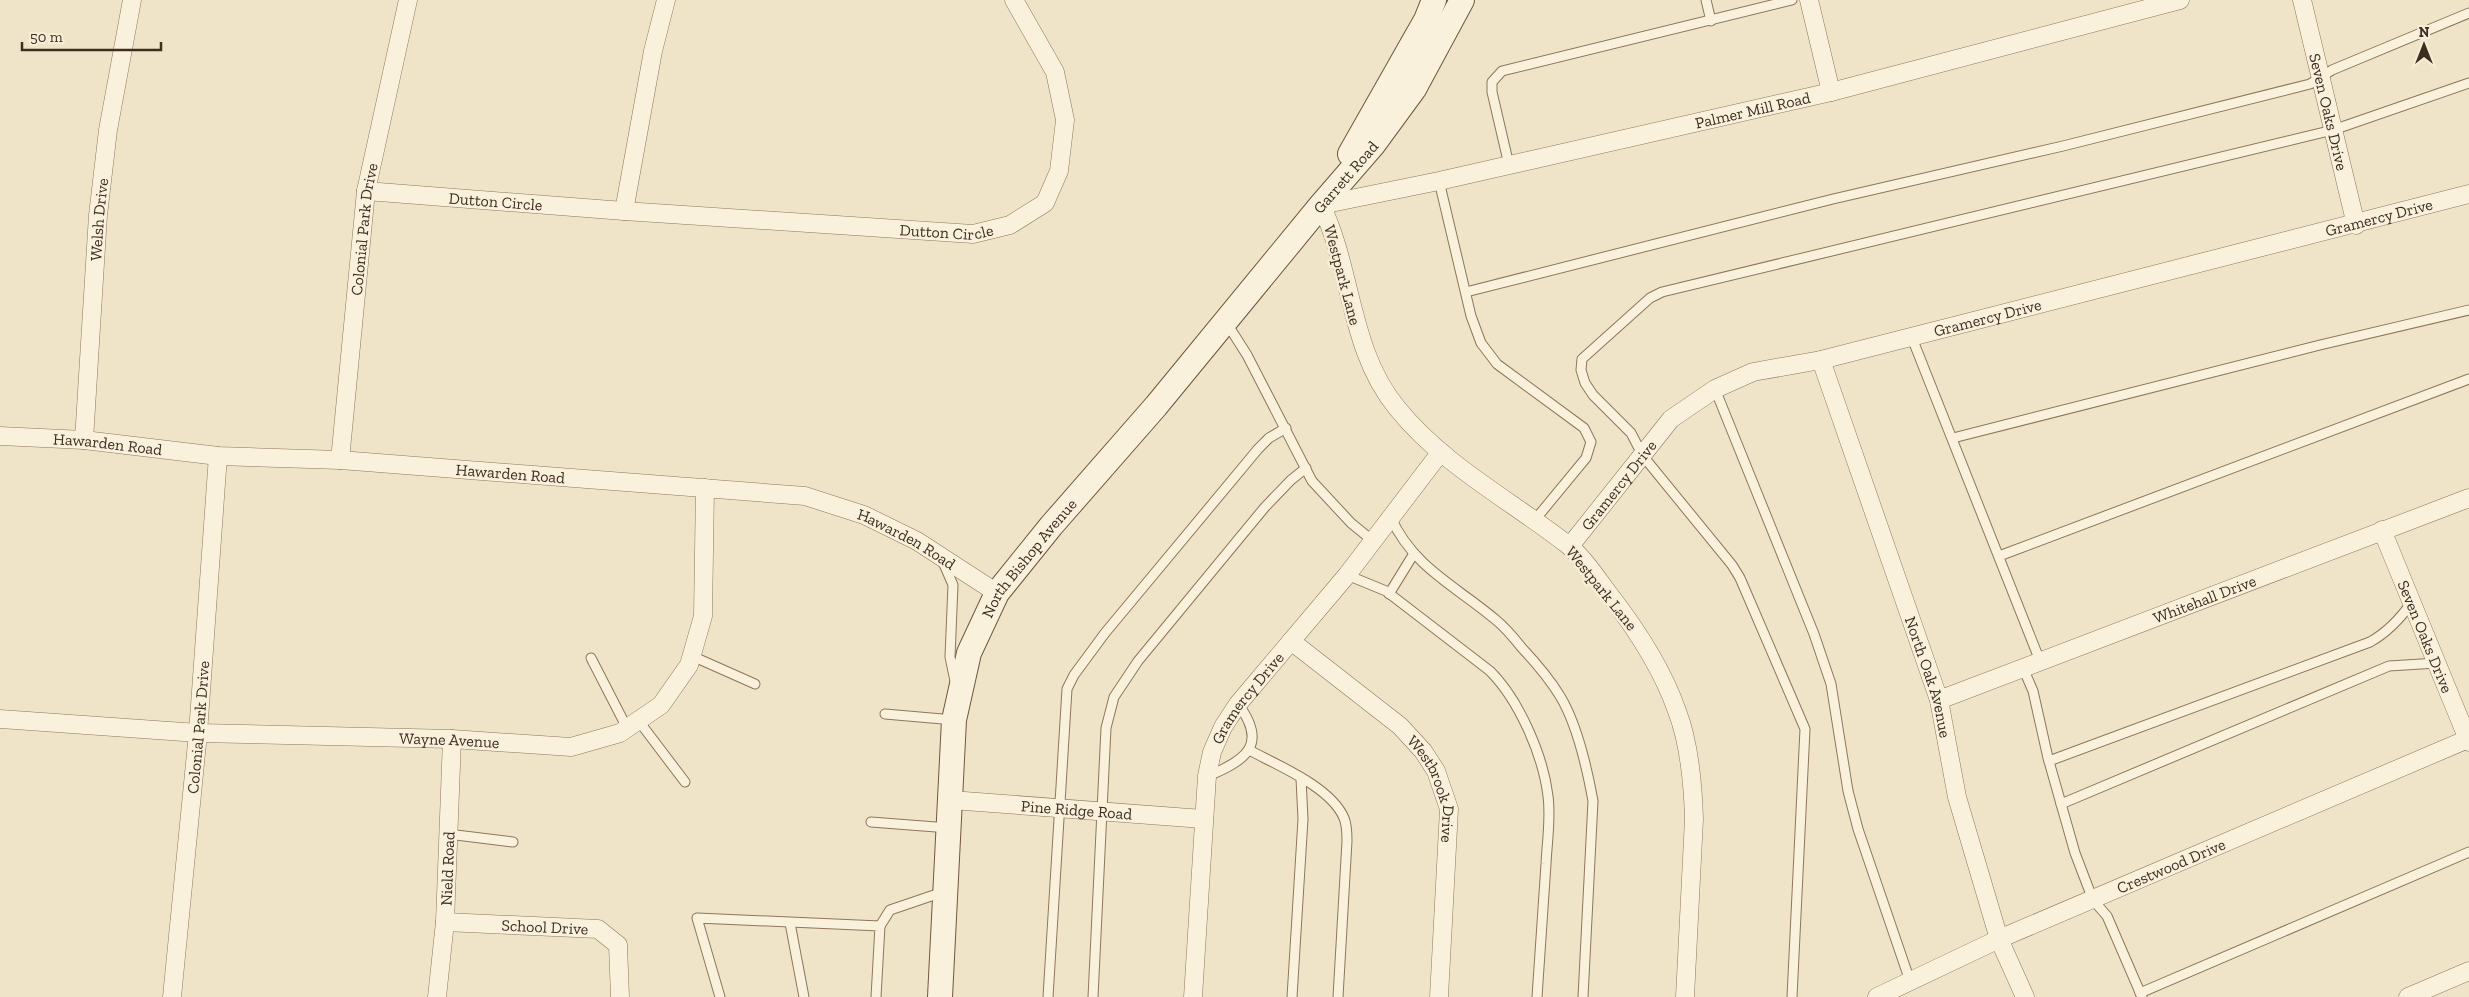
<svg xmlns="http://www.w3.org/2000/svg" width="2469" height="997" font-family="'Zilla Slab',serif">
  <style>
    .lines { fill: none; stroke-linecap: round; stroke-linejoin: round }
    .service-casing { stroke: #8d765c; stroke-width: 11 }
    .minor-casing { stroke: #8d765c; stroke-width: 19 }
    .secondary-casing { stroke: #6f573f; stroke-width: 26 }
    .service { stroke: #faf1dc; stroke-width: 9 }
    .minor { stroke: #faf1dc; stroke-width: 18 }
    .secondary { stroke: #faf1dc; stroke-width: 24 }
    .labels { text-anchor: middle; stroke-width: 5; stroke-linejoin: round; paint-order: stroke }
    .street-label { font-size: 16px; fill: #3d2e20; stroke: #f7eed8 }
  </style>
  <rect width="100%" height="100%" fill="#f0e4c8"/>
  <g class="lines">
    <defs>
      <g id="service">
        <polyline points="1706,0 1711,21"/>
        <polyline points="1509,165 1492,92 1492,82 1502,71 1792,0"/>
        <polyline points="1439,181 1471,316 1481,343 1497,364 1584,428 1591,442 1586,458 1534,521"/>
        <polyline points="1466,292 1833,199 2063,146 2310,84 2332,70 2469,13"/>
        <polyline points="1226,322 1247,355 1312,481 1351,523 1373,541"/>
        <polyline points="1912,338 2040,661"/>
        <polyline points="1715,389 1814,634 1831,684 1848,791 1858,829 1910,981"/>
        <polyline points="1953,438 2320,345 2469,310"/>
        <path d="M1391 518C1414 568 1456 586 1496 620 1506 628 1514 638 1522 648 1536 663 1549 678 1560 696 1577 724 1587 768 1593 801L1583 997"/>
        <polyline points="1999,556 2469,379"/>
        <polyline points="943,562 953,585 950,657 955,681"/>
        <path d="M1347 575 1386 591 1490 671C1519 700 1543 755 1548 796 1551 818 1547 842 1546 864 1543 909 1540 953 1537 997"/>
        <polyline points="1389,594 1413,555"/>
        <polyline points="692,656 755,684"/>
        <polyline points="591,658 627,728"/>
        <polyline points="2023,668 2033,691 2048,758 2075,853 2093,900 2107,916 2142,997"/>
        <polyline points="885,714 954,720"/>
        <polyline points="638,720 685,782"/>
        <path d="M1249 750C1277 765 1331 787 1344 818 1347 825 1347 833 1347 841L1338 997"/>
        <path d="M2049 761 2370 642C2388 632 2400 619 2412 602"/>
        <path d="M1208 776C1247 760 1268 744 1238 704"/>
        <polyline points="2061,804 2389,666 2437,663"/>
        <polyline points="871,822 949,828"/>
        <polyline points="448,834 513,842"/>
        <polyline points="790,923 804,997"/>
        <polyline points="880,926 890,910 943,892"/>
        <polyline points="2140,993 2469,852"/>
        <polyline points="720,997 697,918 880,926 876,997"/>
        <polyline points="1048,997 1067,689 1074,675 1105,633 1258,449 1269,438 1286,428"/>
        <polyline points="1093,997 1106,728 1114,697 1138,661 1265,507 1291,480 1306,468"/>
        <polyline points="1292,997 1303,819 1301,779"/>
        <polyline points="1792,997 1805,729 1740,578 1732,565 1643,456 1631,433 1593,395 1585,383 1581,370 1582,359 1650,298 1662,292 2333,130 2469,83"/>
      </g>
      <g id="minor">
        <polyline points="1809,0 1831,92"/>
        <path id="s1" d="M2302 0 2356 225"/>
        <path id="s2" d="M366 191 624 211 973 234 1010 225 1045 203 1059 171 1065 120 1055 72 1014 0"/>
        <polyline points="624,211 653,51 666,0"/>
        <path id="s3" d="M1821 360 1939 700 1957 797 1999 939 2025 997"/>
        <path id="s4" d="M0 436 84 440 218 456 340 460 805 496 864 515 917 541 997 593"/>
        <path id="s5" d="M84 440 98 215 108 130 132 0"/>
        <path id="s6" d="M340 460 366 191 408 0"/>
        <path id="s7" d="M2382 530 2469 742"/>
        <path id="s8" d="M1570 546 1671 419 1715 389 1753 372 1821 360 2469 194"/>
        <path id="s9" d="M1291 641 1400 726 1423 751 1436 771 1449 809 1439 997"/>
        <path id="s10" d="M1939 700 2469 498"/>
        <path id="s11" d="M0 719 198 733 452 739 571 747 620 733 661 705 689 665 703 616 705 488"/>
        <path id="s12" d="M951 800 1203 819"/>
        <path id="s13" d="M445 922 598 929 618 945 620 997"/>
        <path id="s14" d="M172 997 198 733 218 456"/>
        <path id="s15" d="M437 997 445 922 452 739"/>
        <path id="s16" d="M1193 997 1207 776 1212 752 1223 727 1238 704 1347 575 1440 453"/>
        <path id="s17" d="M1685 997 1694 819C1693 786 1689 742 1677 711 1662 668 1637 630 1609 594 1597 578 1583 557 1568 545 1510 500 1443 465 1397 408 1349 350 1353 271 1321 205L1439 181 1831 92 2180 0"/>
        <path id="s18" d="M1877 997 1999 939 2468 739"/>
        <polyline points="2408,997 2469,971"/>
      </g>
      <g id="secondary">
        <polyline points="1350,154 1426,20 1434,0"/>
        <path id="s19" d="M940 997 954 720 969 653 997 593 1051 526 1156 406 1321 205 1373 145 1414 89 1462 0"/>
      </g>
    </defs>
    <use href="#service" class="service-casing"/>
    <use href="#minor" class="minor-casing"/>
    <use href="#secondary" class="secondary-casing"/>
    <use href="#service" class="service"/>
    <use href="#minor" class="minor"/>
    <use href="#secondary" class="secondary"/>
  </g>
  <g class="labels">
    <g class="street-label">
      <text dy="6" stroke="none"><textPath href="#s17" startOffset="1368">Palmer Mill Road</textPath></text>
      <text dy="6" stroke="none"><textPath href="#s1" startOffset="115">Seven Oaks Drive</textPath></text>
      <text dy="6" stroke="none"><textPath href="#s19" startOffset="955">Garrett Road</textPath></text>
      <text dy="6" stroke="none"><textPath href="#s2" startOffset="130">Dutton Circle</textPath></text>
      <text dy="6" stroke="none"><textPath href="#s8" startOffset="902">Gramercy Drive</textPath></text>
      <text dy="6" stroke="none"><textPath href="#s5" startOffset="221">Welsh Drive</textPath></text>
      <text dy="6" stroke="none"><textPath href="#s2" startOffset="582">Dutton Circle</textPath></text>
      <text dy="6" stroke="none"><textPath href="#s6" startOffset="232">Colonial Park Drive</textPath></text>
      <text transform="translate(1343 275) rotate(75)" y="6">Westpark Lane</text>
      <text dy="6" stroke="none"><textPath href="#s8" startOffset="498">Gramercy Drive</textPath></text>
      <text dy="6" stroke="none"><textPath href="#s4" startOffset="108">Hawarden Road</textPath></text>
      <text dy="6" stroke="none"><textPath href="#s4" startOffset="512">Hawarden Road</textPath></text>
      <text dy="6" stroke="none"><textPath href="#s8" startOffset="78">Gramercy Drive</textPath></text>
      <text dy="6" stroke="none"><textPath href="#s4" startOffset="918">Hawarden Road</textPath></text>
      <text dy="6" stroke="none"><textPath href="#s19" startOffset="459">North Bishop Avenue</textPath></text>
      <text transform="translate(1602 588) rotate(51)" y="6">Westpark Lane</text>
      <text dy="6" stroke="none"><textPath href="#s10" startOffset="284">Whitehall Drive</textPath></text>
      <text dy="6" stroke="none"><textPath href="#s7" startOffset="115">Seven Oaks Drive</textPath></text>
      <text dy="6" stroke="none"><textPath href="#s3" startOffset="335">North Oak Avenue</textPath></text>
      <text dy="6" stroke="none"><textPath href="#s16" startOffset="311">Gramercy Drive</textPath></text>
      <text dy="6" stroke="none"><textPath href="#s14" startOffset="271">Colonial Park Drive</textPath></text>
      <text dy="6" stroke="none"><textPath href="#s11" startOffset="450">Wayne Avenue</textPath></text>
      <text dy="6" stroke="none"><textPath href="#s9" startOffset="212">Westbrook Drive</textPath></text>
      <text dy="6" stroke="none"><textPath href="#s12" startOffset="126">Pine Ridge Road</textPath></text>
      <text dy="6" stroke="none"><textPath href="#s18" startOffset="322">Crestwood Drive</textPath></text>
      <text dy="6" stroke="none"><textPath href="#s15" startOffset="129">Nield Road</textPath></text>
      <text dy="6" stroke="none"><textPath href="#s13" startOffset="100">School Drive</textPath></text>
    </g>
  </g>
  <g transform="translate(2424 45)" stroke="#f7eed8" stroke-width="4" paint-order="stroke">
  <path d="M0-4L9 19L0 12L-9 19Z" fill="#3d2e20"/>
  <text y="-8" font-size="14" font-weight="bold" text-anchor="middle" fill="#3d2e20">N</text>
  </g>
  <path d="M22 42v8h139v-8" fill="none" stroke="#3d2e20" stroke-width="2.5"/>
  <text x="30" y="42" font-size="15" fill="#3d2e20" stroke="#f7eed8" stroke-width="4" paint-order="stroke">50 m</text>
</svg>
